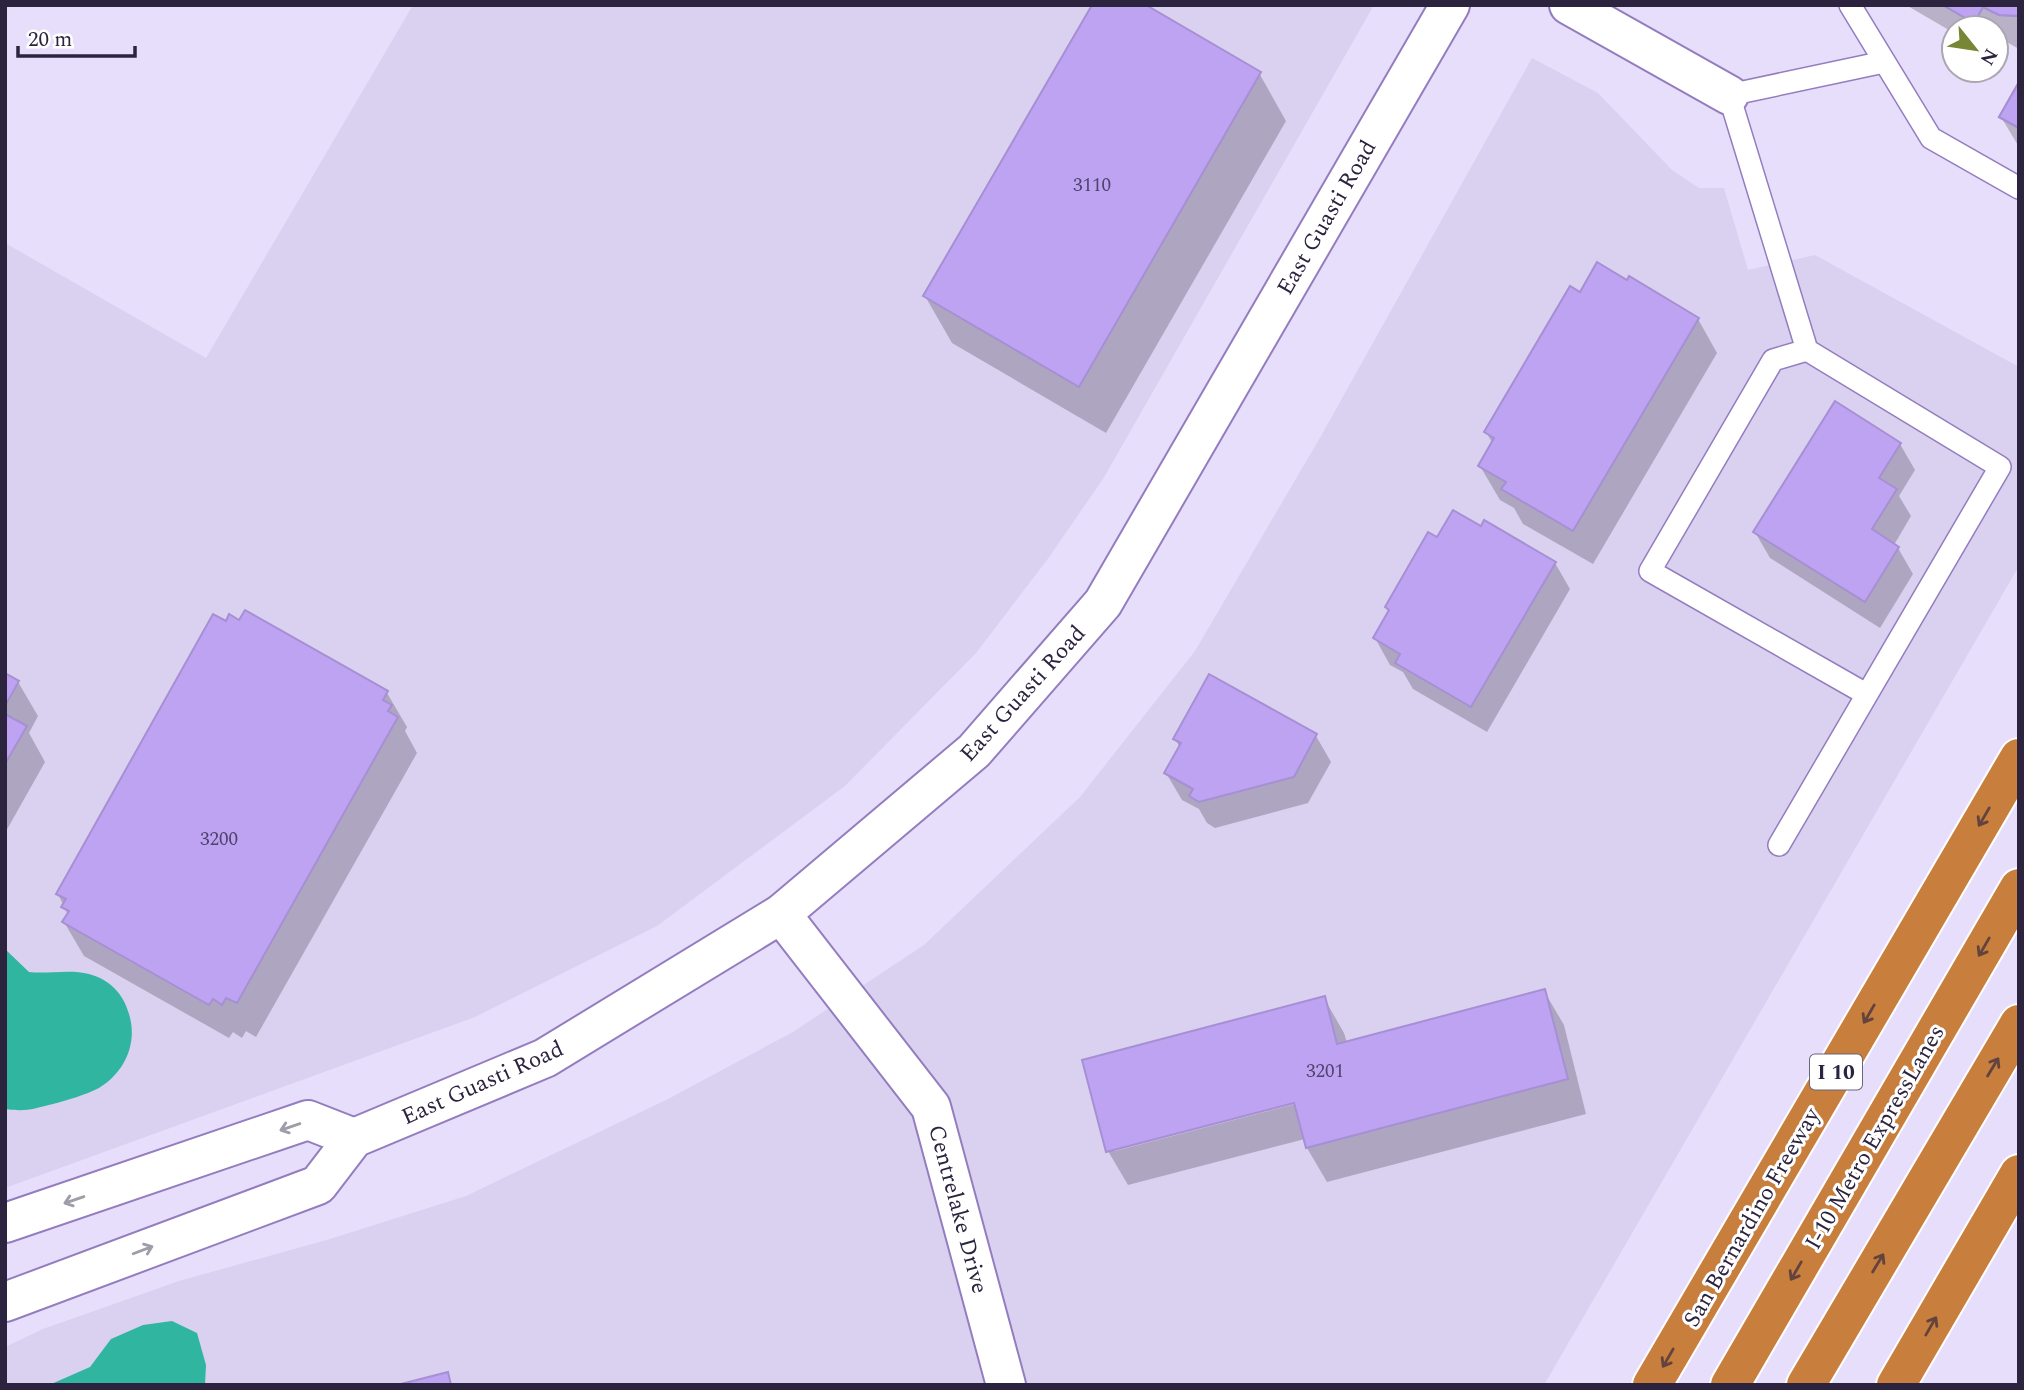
<svg xmlns="http://www.w3.org/2000/svg" width="2024" height="1390" font-family="Spectral,serif">
  <style>
    .built { fill: #dad0f0 }
    .water { fill: #30b6a0 }
    .shadow { fill: #0003; fill-rule: evenodd }
    .building { fill: #bea3f3; stroke: #a68fd3; stroke-width: 2 }
    .lines { fill: none; stroke-linecap: round; stroke-linejoin: round }
    .lane-casing { stroke: #947dbf; stroke-width: 24 }
    .street-casing { stroke: #947dbf; stroke-width: 42 }
    .secondary-casing { stroke: #947dbf; stroke-width: 42 }
    .highway-casing { stroke: #fff; stroke-width: 42 }
    .lane { stroke: #fff; stroke-width: 21 }
    .street { stroke: #fff; stroke-width: 38 }
    .secondary { stroke: #fff; stroke-width: 38 }
    .highway { stroke: #c87e3d; stroke-width: 38 }
    .oneway { stroke: #63433e }
    .oneway2 { stroke: #a09ca8 }
    .labels { text-anchor: middle; stroke-width: 6; stroke-linejoin: round; paint-order: stroke }
    .number-label { font-size: 19px; fill: #50436b }
    .shield { fill: #fff; stroke: #6b6578; stroke-width: 2 }
    .shield-label { font-size: 21px; font-weight: bold; fill: #2c233e }
    .street-label { font-size: 23px; fill: #2c233e; stroke: #fff }
  </style>
  <rect width="100%" height="100%" fill="#e7defb"/>
  <g class="built">
    <polygon points="413,5 1374,5 1103,479 1047,560 976,653 845,786 657,926 475,1017 5,1188 5,243 206,358"/>
    <polygon points="1532,58 1598,93 1672,170 1699,188 1724,188 1748,270 1815,255 2019,367 2019,566 1544,1385 5,1385 5,1347 43,1329 179,1281 330,1239 466,1196 668,1099 793,1032 924,945 1080,797 1195,651 1321,436"/>
  </g>
  <g class="water">
    <path d="M5 949 29 972C49 974 70 969 89 974 110 980 123 993 129 1014 138 1043 125 1072 99 1088 85 1095 68 1100 53 1104 32 1109 27 1112 5 1109Z"/>
    <polygon points="172,1321 197,1333 206,1365 205,1385 49,1385 90,1367 111,1339 143,1325"/>
  </g>
  <g class="shadow">
    <polygon points="1906,5 2019,5 2019,49 2003,40 1996,53 1996,28 1954,28 1954,33"/>
    <polygon points="1259,73 1286,121 1106,433 952,343 925,296"/>
    <polygon points="2019,86 2019,147 2001,117"/>
    <polygon points="1580,294 1698,319 1717,353 1593,564 1523,524 1514,508 1500,500 1480,466 1493,444 1486,432"/>
    <polygon points="1900,444 1915,470 1899,496 1911,516 1894,545 1898,548 1913,574 1880,628 1770,558 1755,532"/>
    <polygon points="1482,528 1555,563 1570,589 1487,732 1413,689 1403,672 1390,665 1375,638 1390,612 1387,607 1438,540"/>
    <polygon points="245,612 387,693 407,727 405,731 417,753 256,1037 246,1031 242,1038 233,1032 229,1038 84,956 64,922 68,915 58,894 227,624 239,622"/>
    <polygon points="5,675 18,682 38,716 29,733 45,762 5,833"/>
    <polygon points="1210,677 1316,736 1331,762 1308,803 1215,828 1207,823 1199,809 1182,800 1166,773 1180,748 1175,739"/>
    <path d="M1544 991 1564 1025 1586 1114 1327 1182 1307 1148 1305 1139 1128 1185 1108 1151 1324 998 1344 1033 1347 1043ZM1302 1099 1303 1102 1115 1151V1148Z"/>
  </g>
  <g class="building">
    <polygon points="1092,5 1146,5 1261,72 1079,387 923,296"/>
    <polygon points="1943,5 2019,5 2019,16 1999,15 1983,7 1974,23"/>
    <polygon points="1943,5 2019,5 2019,16 1999,15 1983,7 1974,23"/>
    <polygon points="2019,82 2019,128 1999,117"/>
    <polygon points="2019,82 2019,128 1999,117"/>
    <polygon points="1597,262 1627,280 1629,276 1699,318 1573,531 1501,489 1506,482 1478,466 1494,438 1484,432 1570,286 1580,292"/>
    <polygon points="1835,401 1901,443 1879,478 1897,489 1872,529 1899,547 1865,602 1753,532"/>
    <polygon points="1453,510 1481,526 1484,520 1556,562 1471,707 1395,663 1400,654 1373,638 1389,610 1385,607 1428,532 1437,537"/>
    <polygon points="245,610 388,691 383,700 392,705 388,711 398,717 237,1003 226,998 222,1005 213,999 209,1005 62,922 69,911 61,907 66,899 56,894 213,614 226,621 229,614 239,620"/>
    <polygon points="5,673 19,681 5,706"/>
    <polygon points="1209,674 1317,734 1294,777 1199,802 1189,796 1193,789 1164,773 1181,743 1173,739"/>
    <polygon points="5,714 27,726 5,764"/>
    <polygon points="1545,989 1568,1079 1306,1148 1294,1103 1106,1152 1082,1060 1325,996 1337,1044"/>
    <polygon points="448,1372 451,1385 397,1385"/>
  </g>
  <g class="lines">
    <defs>
      <g id="lane">
        <polyline points="1850,5 1931,138 2019,188"/>
        <polyline points="1807,350 1773,360 1650,571 1866,694"/>
        <polyline points="1779,845 2000,467 1807,350 1729,95 1884,62"/>
      </g>
      <g id="street">
        <polyline points="1569,5 1729,95"/>
        <polyline points="781,914 931,1107 1006,1385"/>
      </g>
      <g id="secondary">
        <polyline points="5,1223 308,1120 354,1138"/>
        <polyline points="5,1302 318,1185 354,1138 545,1058 781,914 974,751 1103,603 1450,5"/>
      </g>
      <g id="highway">
        <polyline points="1652,1385 2019,758"/>
        <polyline points="1730,1385 2019,888"/>
        <polyline points="1806,1385 2019,1024"/>
        <polyline points="1896,1385 2019,1174"/>
      </g>
    </defs>
    <use href="#lane" class="lane-casing"/>
    <use href="#street" class="street-casing"/>
    <use href="#secondary" class="secondary-casing"/>
    <use href="#highway" class="highway-casing"/>
    <use href="#lane" class="lane"/>
    <use href="#street" class="street"/>
    <use href="#secondary" class="secondary"/>
    <use href="#highway" class="highway"/>
  </g>
  <defs><path id="oneway-shaft" d="M-6 0H5M1.5-3L5.5 0L1.5 3" fill="none" stroke-width="1.6" stroke-linecap="round" stroke-linejoin="round" transform="scale(1.75)"/></defs>
  <g class="oneway">
    <use href="#oneway-shaft" transform="translate(1984 817) rotate(120)"/>
    <use href="#oneway-shaft" transform="translate(1984 947) rotate(120)"/>
    <use href="#oneway-shaft" transform="translate(1869 1014) rotate(120)"/>
    <use href="#oneway-shaft" transform="translate(1993 1067) rotate(-59)"/>
    <use href="#oneway-shaft" transform="translate(1878 1263) rotate(-59)"/>
    <use href="#oneway-shaft" transform="translate(1796 1271) rotate(120)"/>
    <use href="#oneway-shaft" transform="translate(1931 1326) rotate(-60)"/>
    <use href="#oneway-shaft" transform="translate(1668 1358) rotate(120)"/>
  </g>
  <g class="oneway2">
    <use href="#oneway-shaft" transform="translate(290 1127) rotate(161)"/>
    <use href="#oneway-shaft" transform="translate(74 1200) rotate(161)"/>
    <use href="#oneway-shaft" transform="translate(143 1250) rotate(-21)"/>
  </g>
  <g class="labels">
    <g class="number-label">
      <text x="1092" y="191">3110</text>
      <text x="219" y="845">3200</text>
      <text x="1325" y="1077">3201</text>
    </g>
    <rect class="shield" x="1810" y="1054.5" width="52" height="35" rx="5"/>
    <g class="shield-label">
      <text x="1836" y="1079">I 10</text>
    </g>
    <g class="street-label">
      <text transform="translate(1326 217) rotate(-60)" y="8">East Guasti Road</text>
      <text transform="translate(1022 693) rotate(-48)" y="8">East Guasti Road</text>
      <text transform="translate(482 1082) rotate(-24)" y="8">East Guasti Road</text>
      <text transform="translate(1874 1137) rotate(-60)" y="8">I-10 Metro ExpressLanes</text>
      <text transform="translate(959 1209) rotate(75)" y="8">Centrelake Drive</text>
      <text transform="translate(1751 1217) rotate(-60)" y="8">San Bernardino Freeway</text>
    </g>
  </g>
  <rect width="2024" height="1390" fill="none" stroke="#2c233e" stroke-width="14"/>
  <g transform="translate(1975 49) rotate(120)"><circle r="33" fill="#ffffff" stroke="#aba7b2" stroke-width="2"/>
  <path d="M0-5L12 26L0 18L-12 26Z" fill="#778736"/>
  <text y="-10" font-size="19" font-weight="bold" text-anchor="middle" fill="#2c233e">N</text>
  </g>
  <path d="M18 46v10h117v-10" fill="none" stroke="#2c233e" stroke-width="3.5"/>
  <text x="28" y="46" font-size="21" fill="#2c233e" stroke="#ffffff" stroke-width="5" paint-order="stroke">20 m</text>
</svg>
